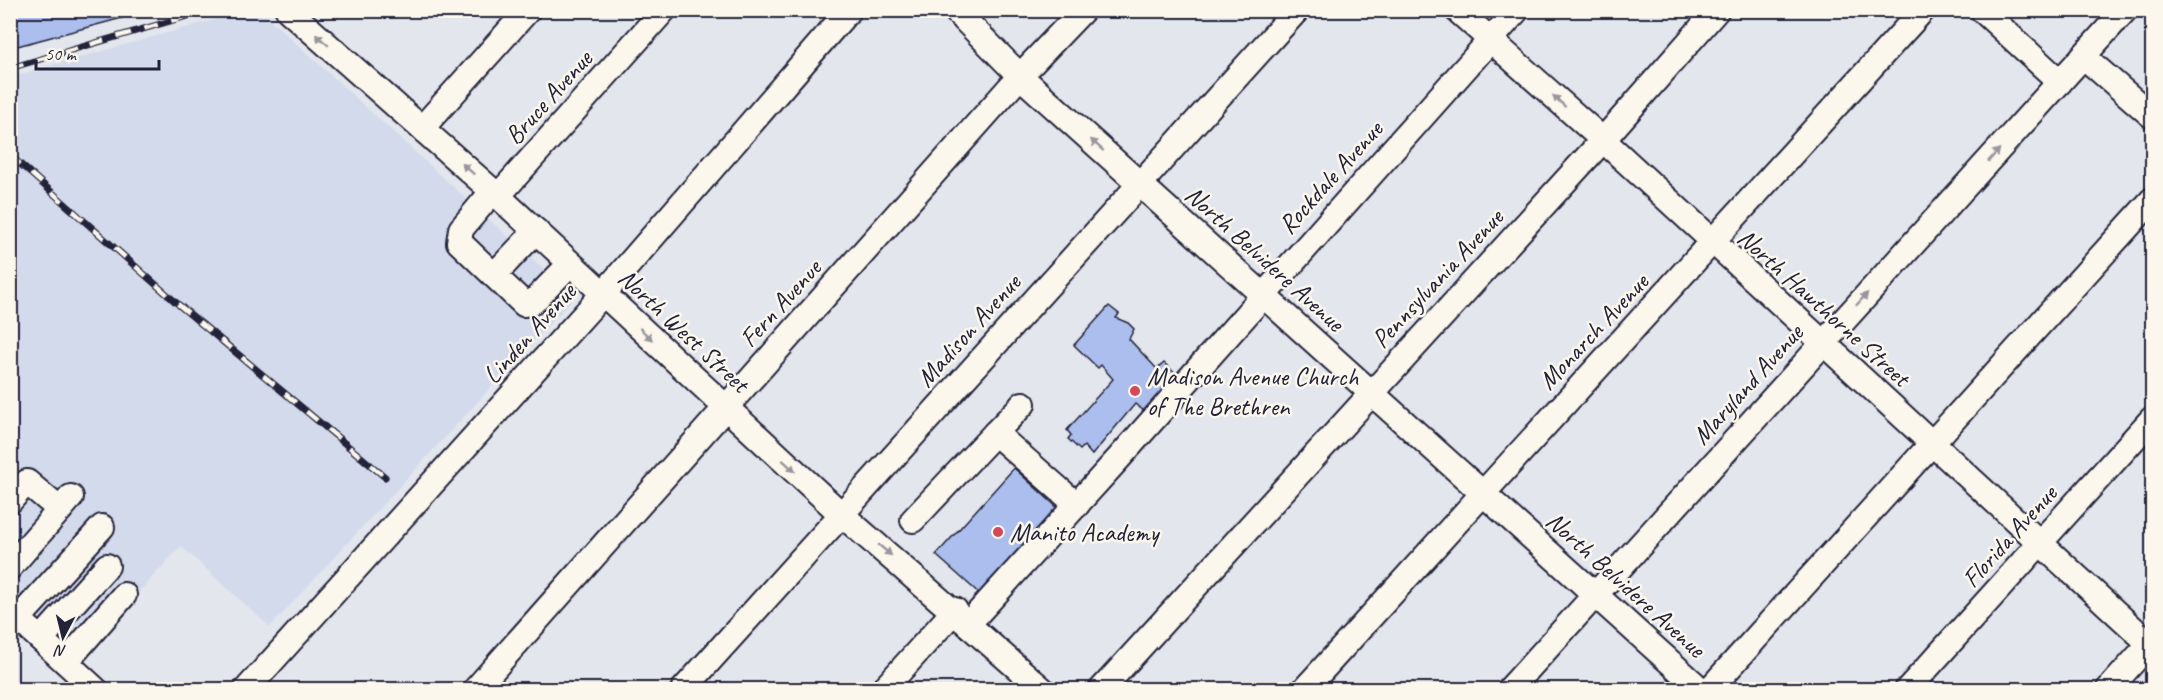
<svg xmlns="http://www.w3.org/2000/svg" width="2163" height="700" font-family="Caveat,sans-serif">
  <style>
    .built { fill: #d2daec }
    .building { fill: #abbeed; stroke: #22223b; stroke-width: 1.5 }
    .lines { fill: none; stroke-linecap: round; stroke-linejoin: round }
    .minor-casing { stroke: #22223b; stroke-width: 28 }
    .minor { stroke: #fbf7ec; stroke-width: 24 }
    .rail-casing { stroke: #22223b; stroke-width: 7 }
    .rail { stroke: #fbf7ec; stroke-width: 4.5; stroke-dasharray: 14; stroke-linecap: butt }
    .oneway { fill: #99979c }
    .poi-dot { fill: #d1495b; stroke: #fbf7ec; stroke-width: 2 }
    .labels { text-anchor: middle; stroke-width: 5; stroke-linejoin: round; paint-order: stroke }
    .street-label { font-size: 26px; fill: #22223b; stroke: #fbf7ec }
    .poi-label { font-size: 26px; fill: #22223b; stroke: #fbf7ec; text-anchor: start }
  </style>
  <rect width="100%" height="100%" fill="#e3e6ec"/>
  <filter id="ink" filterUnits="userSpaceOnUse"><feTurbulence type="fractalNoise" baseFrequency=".0167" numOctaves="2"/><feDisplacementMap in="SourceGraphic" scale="12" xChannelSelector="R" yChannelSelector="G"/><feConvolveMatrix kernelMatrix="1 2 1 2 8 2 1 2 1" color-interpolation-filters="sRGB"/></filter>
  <g filter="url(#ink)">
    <polygon class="built" points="245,11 266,16 574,297 270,627 181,546 81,655 11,591 10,175 23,161 11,149 11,77"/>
    <g class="building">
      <polygon points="10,10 152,10 10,48"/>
      <polygon points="1109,306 1119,314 1116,318 1128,323 1134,329 1129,339 1157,369 1164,363 1180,378 1148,414 1135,404 1092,455 1084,446 1080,450 1068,439 1071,435 1067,430 1113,379 1101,365 1098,368 1074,345"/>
      <polygon points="1014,468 1059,509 981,595 936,555"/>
    </g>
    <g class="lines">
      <defs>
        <g id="minor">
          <polyline points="288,10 498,196 840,513 1043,690"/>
          <polyline points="955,10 1020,76 1701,690"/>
          <polyline points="1457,10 1603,140 2152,646"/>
          <polyline points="1982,10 2060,82"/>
          <polyline points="2083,56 2152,116"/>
          <polyline points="422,128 528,10"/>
          <polyline points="493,191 461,229 459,242 524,304 533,302 570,264"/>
          <polyline points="498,196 664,10"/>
          <polyline points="494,275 536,231"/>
          <polyline points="995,433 1023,404"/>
          <polyline points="10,501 27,482 60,510"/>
          <polyline points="913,520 995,433 1077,505"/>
          <polyline points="10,567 71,497"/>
          <polyline points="10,611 96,690"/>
          <polyline points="19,618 102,527"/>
          <polyline points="969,623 1119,458 1517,10"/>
          <polyline points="41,639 107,566"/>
          <polyline points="66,662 124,595"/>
          <polyline points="246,690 603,294 849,10"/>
          <polyline points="475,690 1020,76 1083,10"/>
          <polyline points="683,690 1297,10"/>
          <polyline points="883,690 955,610"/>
          <polyline points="1101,690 1603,140 1717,10"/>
          <polyline points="1304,690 1923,10"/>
          <polyline points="1509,690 2125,10"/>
          <polyline points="1709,690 2152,200"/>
          <polyline points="1907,690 2152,419"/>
          <polyline points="2108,690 2152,641"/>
        </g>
      </defs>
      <use href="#minor" class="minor-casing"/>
      <use href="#minor" class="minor"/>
      <defs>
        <g id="rail">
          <polyline points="10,68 208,10"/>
          <polyline points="10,155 179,305 385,477"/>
        </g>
      </defs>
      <use href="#rail" class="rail-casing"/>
      <use href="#rail" class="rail"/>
    </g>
    <defs><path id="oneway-solid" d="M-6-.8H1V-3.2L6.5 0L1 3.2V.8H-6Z" transform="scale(1.5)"/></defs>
    <g class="oneway">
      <use href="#oneway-solid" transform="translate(322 40) rotate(-139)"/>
      <use href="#oneway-solid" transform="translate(1559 101) rotate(-138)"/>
      <use href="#oneway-solid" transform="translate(1097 145) rotate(-138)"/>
      <use href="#oneway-solid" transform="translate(1994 155) rotate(-48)"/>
      <use href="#oneway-solid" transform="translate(468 169) rotate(-139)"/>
      <use href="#oneway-solid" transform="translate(1862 299) rotate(-48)"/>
      <use href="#oneway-solid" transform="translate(646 334) rotate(43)"/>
      <use href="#oneway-solid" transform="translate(789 466) rotate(42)"/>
      <use href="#oneway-solid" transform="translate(885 550) rotate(40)"/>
    </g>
  </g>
  <g class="poi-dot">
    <circle cx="1135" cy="391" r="6"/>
    <circle cx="998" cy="532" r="6"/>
  </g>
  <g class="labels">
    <g class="street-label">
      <text transform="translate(548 97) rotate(-48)" y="9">Bruce Avenue</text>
      <text transform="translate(1330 177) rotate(-48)" y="9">Rockdale Avenue</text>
      <text transform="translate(1265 258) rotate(42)" y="9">North Belvidere Avenue</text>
      <text transform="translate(1437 278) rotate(-47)" y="9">Pennsylvania Avenue</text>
      <text transform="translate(780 303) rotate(-48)" y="9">Fern Avenue</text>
      <text transform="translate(1824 307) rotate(42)" y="9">North Hawthorne Street</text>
      <text transform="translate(684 330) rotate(43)" y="9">North West Street</text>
      <text transform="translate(968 330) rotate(-48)" y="9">Madison Avenue</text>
      <text transform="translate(1593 331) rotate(-47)" y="9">Monarch Avenue</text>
      <text transform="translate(529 333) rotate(-48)" y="9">Linden Avenue</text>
      <text transform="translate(1747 384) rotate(-48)" y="9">Maryland Avenue</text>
      <text transform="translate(2009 536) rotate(-48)" y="9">Florida Avenue</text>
      <text transform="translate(1626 584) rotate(42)" y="9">North Belvidere Avenue</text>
    </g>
    <g class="poi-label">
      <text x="1147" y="385">Madison Avenue Church<tspan x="1147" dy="30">of The Brethren</tspan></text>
      <text x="1010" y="541">Manito Academy</text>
    </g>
  </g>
  <rect width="2163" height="700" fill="none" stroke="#fbf7ec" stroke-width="36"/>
  <rect x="18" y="18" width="2127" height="664" fill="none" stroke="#22223b" stroke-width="2" filter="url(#ink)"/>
  <g transform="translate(63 637) rotate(187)" stroke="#fbf7ec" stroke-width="4.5" paint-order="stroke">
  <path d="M0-4.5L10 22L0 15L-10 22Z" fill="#22223b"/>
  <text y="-9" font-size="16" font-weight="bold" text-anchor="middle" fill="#22223b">N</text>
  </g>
  <path d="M36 60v9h123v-9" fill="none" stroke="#22223b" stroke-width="3"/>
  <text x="45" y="60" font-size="18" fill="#22223b" stroke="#fbf7ec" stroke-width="4.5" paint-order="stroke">50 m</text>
</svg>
